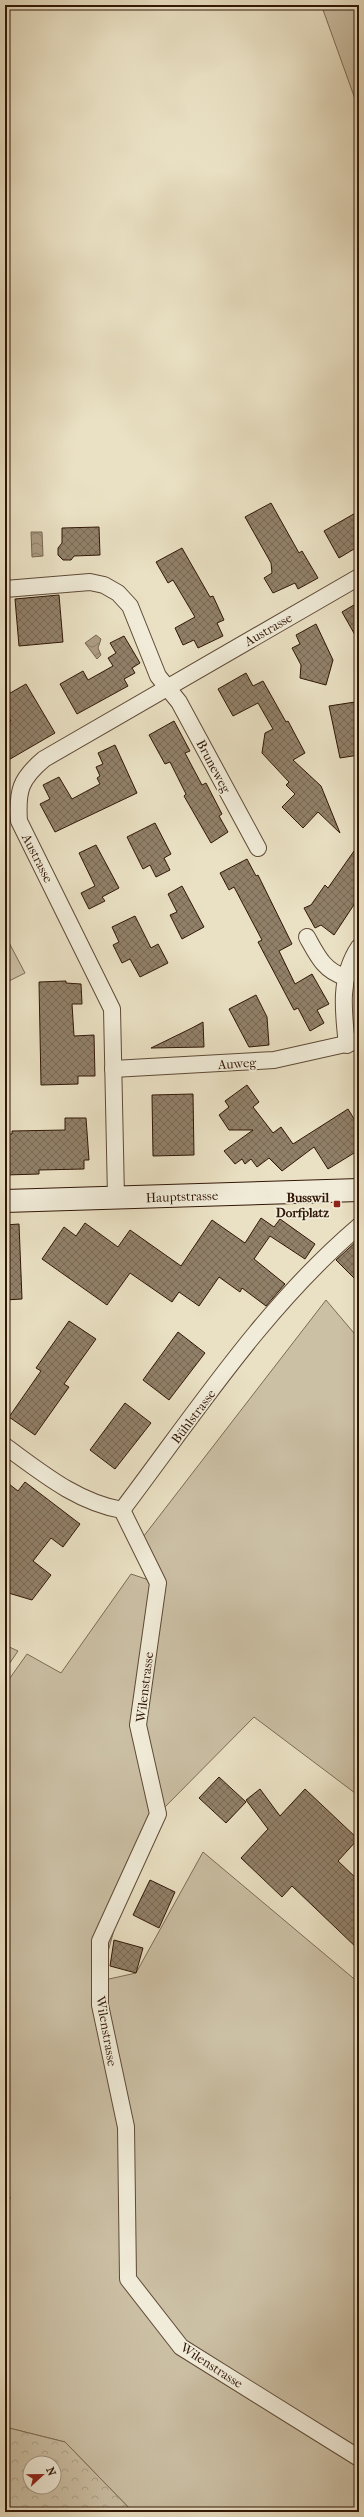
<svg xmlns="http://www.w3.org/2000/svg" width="364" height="2517" font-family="'IM FELL French Canon',serif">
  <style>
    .green { fill: #cbbfa4; stroke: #7e6b55 }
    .forest { fill: url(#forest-crowns); stroke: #7e6b55; fill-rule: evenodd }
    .water { fill: url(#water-waves); stroke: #7a6751 }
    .building { fill: url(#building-cross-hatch); stroke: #311706 }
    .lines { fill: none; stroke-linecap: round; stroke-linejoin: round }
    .street-casing { stroke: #5f4a36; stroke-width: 18 }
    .secondary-casing { stroke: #311706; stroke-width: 24 }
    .street { stroke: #f1ecd9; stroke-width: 16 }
    .secondary { stroke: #f1ecd9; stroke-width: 22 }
    .poi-dot { fill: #8f2418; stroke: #f1ecd9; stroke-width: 1.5 }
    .labels { text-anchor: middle; stroke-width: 3.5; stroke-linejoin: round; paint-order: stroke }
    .street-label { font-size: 13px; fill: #311706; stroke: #f1ecd9 }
    .poi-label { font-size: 13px; font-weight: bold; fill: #311706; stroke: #f1ecd9; text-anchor: end }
  </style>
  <defs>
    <pattern id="forest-crowns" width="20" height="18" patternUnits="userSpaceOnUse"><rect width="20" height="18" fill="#cbbfa4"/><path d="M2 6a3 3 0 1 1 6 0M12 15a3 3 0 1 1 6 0" fill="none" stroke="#afa38c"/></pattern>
    <pattern id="water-waves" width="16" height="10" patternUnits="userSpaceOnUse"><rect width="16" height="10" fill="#ab9c83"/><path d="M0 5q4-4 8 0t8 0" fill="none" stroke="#8c7e69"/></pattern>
    <pattern id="building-cross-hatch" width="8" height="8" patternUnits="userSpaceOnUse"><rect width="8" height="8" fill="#918069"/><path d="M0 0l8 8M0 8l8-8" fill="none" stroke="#776854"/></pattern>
  </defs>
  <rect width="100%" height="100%" fill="#eae1c4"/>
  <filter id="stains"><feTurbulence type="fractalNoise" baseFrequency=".005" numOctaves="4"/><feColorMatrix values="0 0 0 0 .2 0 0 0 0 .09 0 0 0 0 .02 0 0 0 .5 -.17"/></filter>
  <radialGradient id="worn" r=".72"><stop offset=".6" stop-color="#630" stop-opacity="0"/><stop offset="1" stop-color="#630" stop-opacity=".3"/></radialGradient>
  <g class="green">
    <polygon points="321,5 359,5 359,110 322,7"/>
    <polygon points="5,935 25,973 5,983"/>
    <polygon points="326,1300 359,1339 359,1796 254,1717 158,1814 128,1879 100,1981 136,1973 203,1852 359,1983 359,2512 133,2512 65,2442 5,2427 5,2195 11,2198 5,2194 5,1685 27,1654 61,1673 131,1574 158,1583 140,1541"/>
    <polygon points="5,1645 18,1651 5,1670"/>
  </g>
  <path class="forest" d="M5 2427 65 2442 133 2512H5ZM30 2463H54V2487H30Z"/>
  <g class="water">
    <polygon points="31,532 42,532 43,556 32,557"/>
    <polygon points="96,635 101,639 98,648 101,655 97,659 85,643"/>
  </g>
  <g class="building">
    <polygon points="271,503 299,553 302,551 318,578 298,589 295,583 273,593 264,578 272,573 271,563 245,517"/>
    <polygon points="359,511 359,546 339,558 324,531"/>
    <polygon points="99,527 100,555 74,556 71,560 63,560 58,555 58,548 62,543 62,528"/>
    <polygon points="182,548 210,597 213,596 224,620 217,623 223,636 198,648 194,640 183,645 175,628 195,617 173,580 168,583 156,562"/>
    <polygon points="59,595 63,642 19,646 15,599"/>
    <polygon points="359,602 359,642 342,612"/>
    <polygon points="316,624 333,660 326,685 300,678 301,665 292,648 300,644 296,635"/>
    <polygon points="124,636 140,663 132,668 135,673 124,679 128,686 77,714 60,684 83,671 88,680 113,666 108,658 116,653 110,643"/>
    <polygon points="246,673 253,686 263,681 286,722 288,721 305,753 293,760 321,786 340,833 318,812 303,828 282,807 295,794 286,785 289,782 262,753 265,733 273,729 258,703 233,716 218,689"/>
    <polygon points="26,684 55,733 5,762 5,724 11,721 5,711 5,696"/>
    <polygon points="355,702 359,726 359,755 340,758 329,706"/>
    <polygon points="174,721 190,751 185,753 202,785 206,783 222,814 219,816 228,832 211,843 184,796 186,794 170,762 165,764 149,735"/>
    <polygon points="115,745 137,793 55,832 40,804 50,799 43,785 59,777 72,799 100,784 97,778 100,776 96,767 103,764 98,753"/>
    <polygon points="155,823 171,854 164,858 170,870 156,877 150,865 143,869 127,837"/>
    <polygon points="359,844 359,897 334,935 321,925 315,928 304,908 311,905 325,885 328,888"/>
    <polygon points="96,845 119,888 102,897 105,901 89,909 81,893 95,886 79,853"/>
    <polygon points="247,859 256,876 258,875 292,944 279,951 295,984 312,974 329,1004 317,1010 324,1023 310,1031 298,1008 294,1010 258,942 262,940 234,887 229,890 220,873"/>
    <polygon points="182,886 204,927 182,939 170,915 177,912 168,894"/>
    <polygon points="135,916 151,948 158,944 168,963 140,977 130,959 122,963 113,945 119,942 112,927"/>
    <polygon points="66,981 66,983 81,984 82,1004 72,1004 74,1036 94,1035 95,1076 78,1076 78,1084 41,1085 39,982"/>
    <polygon points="256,995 267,1017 269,1045 249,1047 229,1009"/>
    <polygon points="203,1022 204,1047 151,1048 192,1028"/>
    <polygon points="247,1085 259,1102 253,1107 273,1133 281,1127 293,1144 348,1109 359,1127 359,1150 328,1169 314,1147 282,1171 269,1158 257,1167 251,1159 245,1164 242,1159 235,1164 224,1151 253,1130 229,1130 219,1115 229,1107 225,1101"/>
    <polygon points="193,1094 194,1155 153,1156 152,1095"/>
    <polygon points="65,1118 86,1118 89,1160 84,1160 84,1169 39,1170 39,1174 5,1175 5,1134 12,1134 12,1131 65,1130"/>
    <polygon points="261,1218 274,1227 280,1219 315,1244 305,1259 270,1236 254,1259 285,1284 266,1306 242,1288 240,1292 219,1277 199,1306 179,1292 172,1302 130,1273 107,1305 42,1259 64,1227 76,1236 85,1223 118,1247 130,1230 181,1266 212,1220 245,1243"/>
    <polygon points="19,1224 22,1299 5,1300 5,1225"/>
    <polygon points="359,1239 359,1283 336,1260"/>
    <polygon points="69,1321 96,1339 64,1384 69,1387 35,1435 9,1417 41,1371 36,1368"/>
    <polygon points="178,1332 205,1353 169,1400 143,1380"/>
    <polygon points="125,1403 151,1423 115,1469 90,1450"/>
    <polygon points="5,1481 18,1491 25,1482 80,1524 63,1547 51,1538 33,1561 51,1575 32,1600 5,1592"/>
    <polygon points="219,1777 246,1802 226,1823 199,1798"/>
    <polygon points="260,1789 280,1816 305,1789 358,1839 338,1861 359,1881 359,1950 292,1886 282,1897 241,1858 268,1829 246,1800"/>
    <polygon points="150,1880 175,1892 159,1928 133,1915"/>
    <polygon points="114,1940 143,1948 136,1973 110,1966"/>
  </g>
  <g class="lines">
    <defs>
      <g id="street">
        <polyline points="5,589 90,582 104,585 118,593 130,606 158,676 179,702 258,848"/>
        <path d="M307 937C317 955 324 971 345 977"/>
        <path d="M347 1045C343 1010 339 977 359 947"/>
        <polyline points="113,1069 274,1060 359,1041"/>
        <path d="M116 1197 112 1009 19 821C17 791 20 779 44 759L359 577"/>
        <path d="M5 1446C42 1473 77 1502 122 1510 196 1412 265 1306 359 1226"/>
        <polyline points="122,1510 158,1583 138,1725 158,1814 100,1941 100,2005 126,2127 128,2279 181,2347 359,2458"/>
      </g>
      <polyline id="secondary" points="5,1201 359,1190"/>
    </defs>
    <use href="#street" class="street-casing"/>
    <use href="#secondary" class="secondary-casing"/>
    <use href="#street" class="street"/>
    <use href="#secondary" class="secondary"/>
  </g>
  <rect class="poi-dot" x="333" y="1200" width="8" height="8" rx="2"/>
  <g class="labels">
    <g class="street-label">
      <text transform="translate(268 629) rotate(-30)" y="5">Austrasse</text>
      <text transform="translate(214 766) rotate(62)" y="5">Bruneweg</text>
      <text transform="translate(38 858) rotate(63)" y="5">Austrasse</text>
      <text transform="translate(237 1063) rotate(-4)" y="5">Auweg</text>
      <text transform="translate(182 1196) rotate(-2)" y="5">Hauptstrasse</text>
      <text transform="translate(193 1416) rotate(-53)" y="5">Bühlstrasse</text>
      <text transform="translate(144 1687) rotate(-83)" y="5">Wilenstrasse</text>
      <text transform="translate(107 2031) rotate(80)" y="5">Wilenstrasse</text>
      <text transform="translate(212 2365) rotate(33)" y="5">Wilenstrasse</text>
    </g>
    <g class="poi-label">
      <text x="329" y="1202">Busswil<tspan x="329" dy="15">Dorfplatz</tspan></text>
    </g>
  </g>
  <rect width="364" height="2517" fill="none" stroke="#eae1c4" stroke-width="20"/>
  <rect x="6" y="6" width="352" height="2505" fill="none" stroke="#311706" stroke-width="2"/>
  <rect x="10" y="10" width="344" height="2497" fill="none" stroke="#311706"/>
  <g transform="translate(42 2475) rotate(68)"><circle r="19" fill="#f1ecd9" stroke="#a49785"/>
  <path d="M0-3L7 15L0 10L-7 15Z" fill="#8f2418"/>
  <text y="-6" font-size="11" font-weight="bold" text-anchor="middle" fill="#311706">N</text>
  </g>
  <rect width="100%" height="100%" filter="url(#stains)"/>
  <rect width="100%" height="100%" fill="url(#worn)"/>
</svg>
